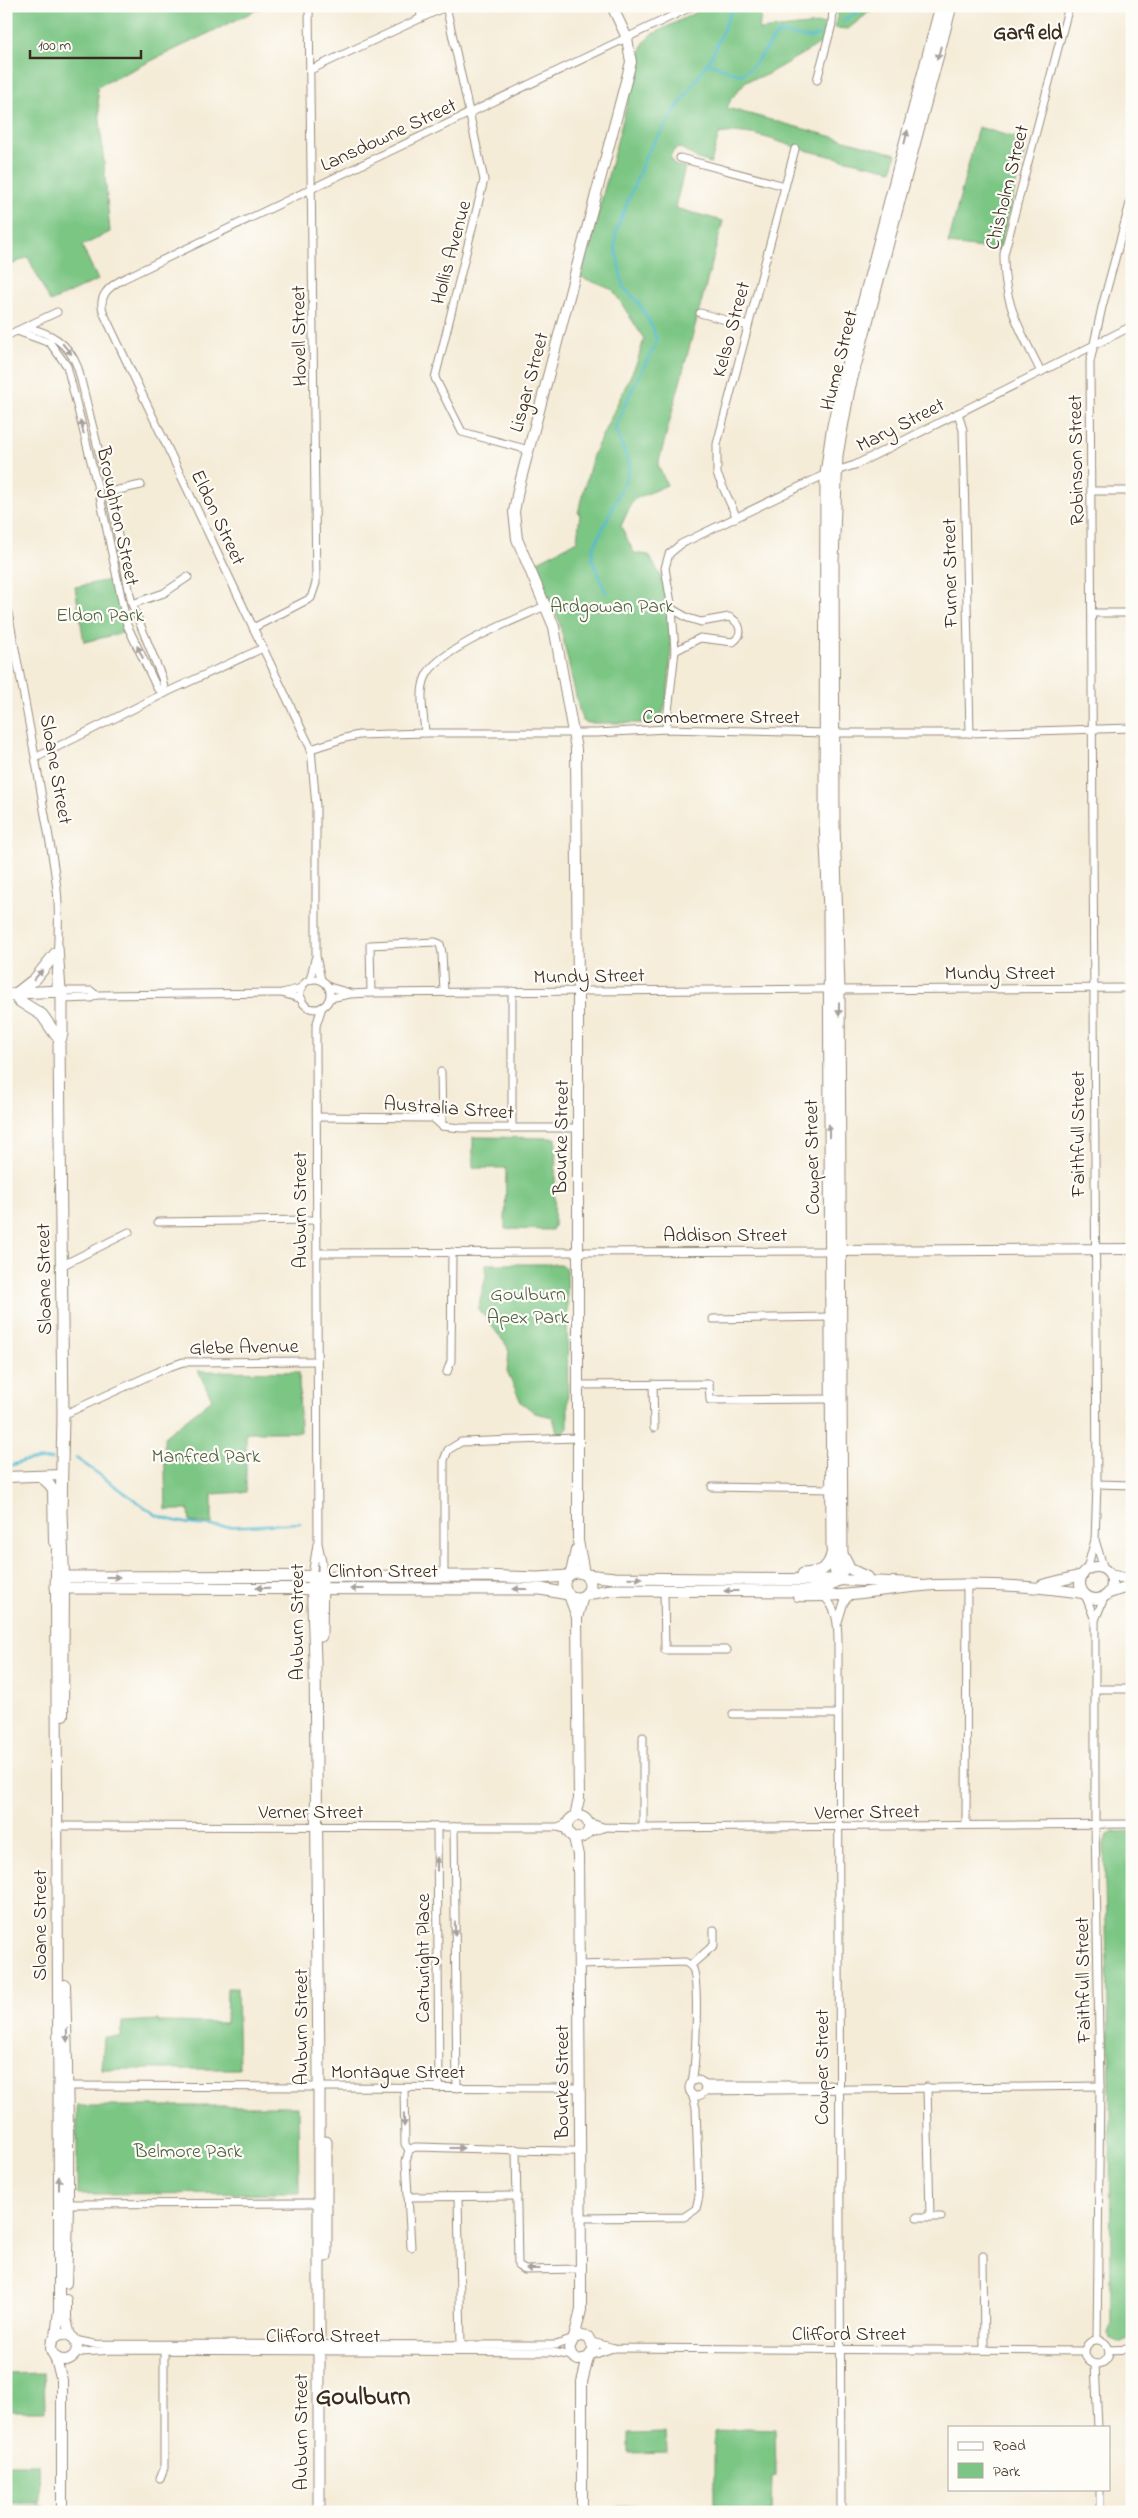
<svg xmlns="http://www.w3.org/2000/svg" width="1138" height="2518" font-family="'Indie Flower',sans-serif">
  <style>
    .green { fill: #7bc684; stroke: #5b7851 }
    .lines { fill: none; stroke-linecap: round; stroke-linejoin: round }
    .stream { stroke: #54bbd2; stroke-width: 2.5 }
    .street-casing { stroke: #988b7b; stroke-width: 9 }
    .secondary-casing { stroke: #988b7b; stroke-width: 12 }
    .primary-casing { stroke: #988b7b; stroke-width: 13 }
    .street { stroke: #fff; stroke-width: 7 }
    .secondary { stroke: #fff; stroke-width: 10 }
    .primary { stroke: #fff; stroke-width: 11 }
    .oneway { fill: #a79f9a }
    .labels { text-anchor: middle; stroke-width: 4.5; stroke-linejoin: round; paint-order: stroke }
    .street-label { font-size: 20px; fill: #3b2a1e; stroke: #fdfcf7 }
    .park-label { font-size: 20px; fill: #516142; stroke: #fdfcf7 }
    .neighbourhood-label { font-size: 21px; font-weight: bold; fill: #3b2a1e; stroke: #fdfcf7 }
    .district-label { font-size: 25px; font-weight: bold; fill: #3b2a1e; stroke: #fdfcf7 }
  </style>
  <rect width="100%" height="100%" fill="#fdfcf7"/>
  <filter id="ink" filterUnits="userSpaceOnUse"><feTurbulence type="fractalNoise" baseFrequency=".02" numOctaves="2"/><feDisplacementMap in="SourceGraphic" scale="10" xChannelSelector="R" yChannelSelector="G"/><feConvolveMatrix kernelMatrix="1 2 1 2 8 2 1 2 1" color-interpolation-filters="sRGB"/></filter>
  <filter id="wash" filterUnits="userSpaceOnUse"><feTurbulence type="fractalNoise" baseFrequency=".0096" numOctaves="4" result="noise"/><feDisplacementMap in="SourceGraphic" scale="20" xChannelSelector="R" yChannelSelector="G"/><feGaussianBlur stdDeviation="1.12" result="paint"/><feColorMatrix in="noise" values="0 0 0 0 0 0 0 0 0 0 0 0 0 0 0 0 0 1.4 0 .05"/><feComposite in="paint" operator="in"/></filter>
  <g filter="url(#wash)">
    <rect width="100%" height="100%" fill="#f5ecd8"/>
    <g class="green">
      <polygon points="6,6 265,6 97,87 110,232 82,246 98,280 50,302 28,257 11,265 6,246"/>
      <path d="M708 6H762L759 30 828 23 823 42 766 75 746 81 731 99 727 108 896 154 892 170C863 164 834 157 805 150 776 142 751 128 719 134L711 163 698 159 681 148 675 149 670 156 674 165 685 167 675 208 723 221 658 465 667 485 633 500 621 526 634 553 649 555C654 565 661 575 665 586 674 612 673 695 660 720L653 723H588L583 721 580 714 559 621 532 564 577 541 580 514 578 513 593 455 637 362 644 339 613 290 581 277 643 44 651 35Z"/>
      <polygon points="852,6 877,6 848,29 835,28 838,10 848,10"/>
      <polygon points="978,127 1027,141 999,250 948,244"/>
      <polygon points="114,579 127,632 84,642 75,587"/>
      <polygon points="473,1137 556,1138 554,1226 552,1230 505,1229 506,1168 473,1168"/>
      <polygon points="486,1264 560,1264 567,1269 568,1428 564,1433 557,1433 553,1417 535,1413 521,1402 507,1371 509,1352 507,1346 478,1308 486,1276"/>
      <polygon points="198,1371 299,1372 300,1432 246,1432 246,1492 212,1494 212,1524 190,1522 189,1510 166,1510 164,1437 212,1399"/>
      <polygon points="1132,1831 1132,2337 1119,2343 1110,2339 1108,2333 1111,2324 1110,2086 1104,1844 1107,1835 1114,1832"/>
      <polygon points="227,1988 237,1988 239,2069 102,2069 104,2037 121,2037 122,2022 158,2020 158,2022 226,2023"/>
      <polygon points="77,2106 298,2106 299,2193 77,2194"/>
      <polygon points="44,2373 45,2411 6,2411 6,2374"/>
      <polygon points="745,2428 775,2429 776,2475 772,2476 771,2512 714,2512 714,2431"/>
      <polygon points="666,2433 667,2452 629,2453 629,2434"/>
      <polygon points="6,2464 38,2464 39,2503 6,2503"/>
      <polygon points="43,2506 43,2512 6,2512 6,2507"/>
      <polygon points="639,2506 639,2512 610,2512 610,2507"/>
    </g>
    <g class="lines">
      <g class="stream">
        <polyline points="842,21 858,12 863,6"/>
        <path d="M707 64C719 64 726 71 737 74 751 77 768 43 778 34 792 31 803 43 818 35"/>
        <polyline points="606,593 592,559 593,549 626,479 630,466 615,428 630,393 657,342 652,326 638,302 623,287 615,245 616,231 647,153 712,56 733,6"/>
        <path d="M76 1458 156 1515C201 1533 253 1525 300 1523"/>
        <polyline points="6,1467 24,1461 52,1459"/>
      </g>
    </g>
  </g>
  <g filter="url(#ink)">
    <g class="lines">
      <defs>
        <g id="street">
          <polyline points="420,6 421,18"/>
          <polyline points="446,6 484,180 435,378 462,432 529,450"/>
          <polyline points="310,70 447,6"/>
          <polyline points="817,80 832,24 833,6"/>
          <polyline points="680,158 785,186"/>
          <polyline points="700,313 748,326"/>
          <path d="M25 327C51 333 68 342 78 368L109 492 132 604 162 678 165 693"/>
          <polyline points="17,331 50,343 67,366 100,497 127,625 157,688 165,693"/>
          <polyline points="6,336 57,312"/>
          <path d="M1041 372C1020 329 1003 304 1004 254L1069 6"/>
          <polyline points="958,413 963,430 970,733"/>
          <polyline points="1092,491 1132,491"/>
          <polyline points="109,492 141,485"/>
          <polyline points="736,516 717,474 717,444 795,149"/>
          <path d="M6 602C19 669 32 736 43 804 48 832 54 861 57 890 61 924 56 957 56 992"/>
          <polyline points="132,604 164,593 188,577"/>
          <path d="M672 609 688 618 701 622 729 617C740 622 745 634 733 642L700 638 675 651"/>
          <polyline points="1092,613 1132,613"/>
          <polyline points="253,628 311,598 316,583 309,6"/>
          <polyline points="666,729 675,651 672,609 665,568 669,554 681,544 826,474 855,465 1132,326"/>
          <path d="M425 733C424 715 418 693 426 676 438 649 518 619 547 605"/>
          <polyline points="311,749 345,738 359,735 425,733 597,733 666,729 827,733 970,733 1132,728"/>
          <polyline points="37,757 165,693 263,648"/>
          <polyline points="59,947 62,991 91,991 96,995"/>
          <circle cx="315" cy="994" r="15"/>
          <polyline points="310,980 315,959"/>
          <path d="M321 980 316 956V806L311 749 104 314C97 297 108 287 123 279L693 6"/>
          <polyline points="329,987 350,993"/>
          <polyline points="839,990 1132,988"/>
          <polyline points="512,991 512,1128"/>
          <polyline points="282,993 302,999"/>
          <polyline points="371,993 370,945 435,942 440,944 442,953 444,992"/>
          <polyline points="330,998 350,994 371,993 828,989"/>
          <polyline points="62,999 91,998 96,995 282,993 302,988"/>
          <polyline points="322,1007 316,1026 316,1043 318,1543 322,1562 322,1576"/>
          <polyline points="441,1072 442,1126"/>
          <polyline points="317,1117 433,1118 442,1126 461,1128 579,1128"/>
          <polyline points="158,1222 317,1220"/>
          <polyline points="318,1253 831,1251"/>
          <polyline points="61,1266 129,1232"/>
          <polyline points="713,1319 831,1317"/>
          <polyline points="447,1372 451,1361 452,1252"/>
          <polyline points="653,1384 654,1428"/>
          <polyline points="579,1385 709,1384 710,1400 831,1399"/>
          <polyline points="63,1415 166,1368 183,1362 317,1361"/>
          <polyline points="1097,1484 1132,1485"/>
          <polyline points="712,1487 832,1489"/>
          <polyline points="1095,1540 1104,1569"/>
          <polyline points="1087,1569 1095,1540 1097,1484 1090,362 1102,307 1132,196"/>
          <polyline points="312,1576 317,1544"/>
          <polyline points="444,1576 444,1460 448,1450 461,1442 577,1438"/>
          <polyline points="664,1591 665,1650 727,1650"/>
          <path d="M823 1596C837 1607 838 1625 838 1642L841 2512"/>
          <polyline points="1086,1597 1095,1620 1095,1825 1100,2086 1097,2339"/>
          <polyline points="1095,1620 1104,1598"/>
          <polyline points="838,1622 844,1602 852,1594"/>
          <polyline points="1095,1689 1132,1689"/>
          <polyline points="733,1714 837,1714"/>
          <polyline points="588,1822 603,1827 643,1828 1132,1824"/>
          <polyline points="966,1825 967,1585"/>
          <polyline points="63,1826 558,1827 567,1830"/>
          <polyline points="437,1827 439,2088"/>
          <polyline points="454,1827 457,2088"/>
          <polyline points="558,1827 567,1823"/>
          <polyline points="643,1828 643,1737"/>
          <polyline points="588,1833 603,1828"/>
          <path d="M578 1965 685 1962C688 1964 691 1965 693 1969 699 1982 696 2066 692 2081"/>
          <polyline points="691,1965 714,1945 714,1930"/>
          <circle cx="697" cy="2088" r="8"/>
          <polyline points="704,2085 830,2085 840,2088"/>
          <polyline points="67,2086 578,2088"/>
          <polyline points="927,2087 930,2217"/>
          <polyline points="404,2088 405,2144 409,2150"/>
          <polyline points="704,2091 1100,2086"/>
          <polyline points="516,2149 518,2266 525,2270 581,2269"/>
          <path d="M409 2150 415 2147C470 2148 524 2151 579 2151"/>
          <polyline points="409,2150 406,2161 411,2247"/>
          <polyline points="408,2197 517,2196"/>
          <polyline points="458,2197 461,2346"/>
          <polyline points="69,2204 318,2203"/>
          <polyline points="917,2217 941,2217"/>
          <polyline points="581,2218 684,2217 696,2209 699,2196 696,2108 692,2094"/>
          <polyline points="983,2256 984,2349"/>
          <circle cx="1097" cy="2352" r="12"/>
          <polyline points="75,2340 94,2344 556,2345 571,2340"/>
          <polyline points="592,2342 614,2348 1084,2351"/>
          <polyline points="1109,2350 1132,2349"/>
          <polyline points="74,2355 82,2352 114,2350 552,2352 572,2356"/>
          <polyline points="590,2356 613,2348"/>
          <polyline points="1095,2364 1098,2427"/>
          <polyline points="160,2478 164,2468 164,2347"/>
          <polyline points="1100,2512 1100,2489"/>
        </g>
        <g id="secondary">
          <polyline points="834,1251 1132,1249"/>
          <polyline points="40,1476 49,1484 53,1490 54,1542"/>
          <polyline points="6,1477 62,1475"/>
          <polyline points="843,1555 850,1569 867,1577"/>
          <circle cx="1096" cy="1583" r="16"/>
          <polyline points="571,1573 576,1550"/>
          <polyline points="584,1573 578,1541 578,991 576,749 554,627 517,539 514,512 518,490 631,62 627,38 612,6"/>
          <polyline points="1110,1575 1132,1580"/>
          <polyline points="838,1580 917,1583"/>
          <polyline points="1042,1585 1082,1575"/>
          <polyline points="56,1588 59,2199 59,2310 56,2337"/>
          <polyline points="1109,1593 1132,1586"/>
          <polyline points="569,1595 577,1617"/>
          <path d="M798 1596C844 1598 889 1588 935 1585 984 1583 1034 1586 1083 1593"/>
          <polyline points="63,1715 64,1588"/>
          <circle cx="578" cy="1827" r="11"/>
          <polyline points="575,1816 579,1799 577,1618 583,1596"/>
          <path d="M65 1985C68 2084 70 2183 66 2283"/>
          <polyline points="66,2300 66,2319 70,2336"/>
          <circle cx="64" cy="2347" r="13"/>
          <polyline points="574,2338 581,2310 581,2269 578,1855 574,1838"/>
          <polyline points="55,2357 62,2380 62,2512"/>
          <polyline points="582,2512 582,2382 588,2358 594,2348 588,2337 581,2336 574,2338 569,2348 572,2356 578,2360 588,2358"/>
        </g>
        <g id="primary">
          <polyline points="17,993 35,979 56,953"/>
          <polyline points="6,996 17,993 62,991 62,1034 59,1044 63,1415 61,1513 64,1588"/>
          <polyline points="18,1000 42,1015 56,1035"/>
          <polyline points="58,1533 56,1588 541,1589 568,1594"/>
          <circle cx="577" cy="1585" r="13"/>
          <path d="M803 1574C818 1573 829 1570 832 1554"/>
          <polyline points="586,1575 615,1578 838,1580"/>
          <polyline points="312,1576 315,1661 319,2072 319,2512"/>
          <polyline points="57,1577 483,1576 538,1578 568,1576"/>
          <polyline points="837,1581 832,1548 829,910 825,822 826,474 832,431 841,388 941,6"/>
          <path d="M586 1594 611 1590 808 1591C823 1589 837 1587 842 1571L839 990 834 825 833 561 837 455 849 389 951 6"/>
          <polyline points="321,1636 322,1576"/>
          <polyline points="326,2256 326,2142"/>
        </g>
      </defs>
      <use href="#street" class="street-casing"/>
      <use href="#secondary" class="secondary-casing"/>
      <use href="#primary" class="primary-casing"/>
      <use href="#street" class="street"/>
      <use href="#secondary" class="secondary"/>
      <use href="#primary" class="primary"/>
    </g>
    <defs><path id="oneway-solid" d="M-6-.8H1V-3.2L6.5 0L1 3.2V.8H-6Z" transform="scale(1.25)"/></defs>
    <g class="oneway">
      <use href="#oneway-solid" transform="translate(939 53) rotate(105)"/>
      <use href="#oneway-solid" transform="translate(906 137) rotate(-76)"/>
      <use href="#oneway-solid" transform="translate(67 349) rotate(50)"/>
      <use href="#oneway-solid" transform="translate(82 427) rotate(-104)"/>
      <use href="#oneway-solid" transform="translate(140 652) rotate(-115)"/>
      <use href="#oneway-solid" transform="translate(38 975) rotate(-48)"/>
      <use href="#oneway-solid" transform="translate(839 1009) rotate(90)"/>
      <use href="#oneway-solid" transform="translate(829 1131) rotate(-91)"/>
      <use href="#oneway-solid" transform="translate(113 1577)"/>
      <use href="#oneway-solid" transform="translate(635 1578) rotate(1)"/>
      <use href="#oneway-solid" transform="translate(263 1588) rotate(179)"/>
      <use href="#oneway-solid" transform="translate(357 1589) rotate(-180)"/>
      <use href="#oneway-solid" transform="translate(520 1589) rotate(-180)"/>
      <use href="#oneway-solid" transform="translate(731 1591) rotate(-180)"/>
      <use href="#oneway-solid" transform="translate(437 1864) rotate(-90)"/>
      <use href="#oneway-solid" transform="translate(455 1929) rotate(89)"/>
      <use href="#oneway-solid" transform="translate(67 2035) rotate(89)"/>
      <use href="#oneway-solid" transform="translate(404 2120) rotate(89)"/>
      <use href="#oneway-solid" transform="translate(457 2148)"/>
      <use href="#oneway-solid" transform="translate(59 2183) rotate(-90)"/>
      <use href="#oneway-solid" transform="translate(533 2269) rotate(-180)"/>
    </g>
  </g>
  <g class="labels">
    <g class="street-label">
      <text transform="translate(388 134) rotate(-25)" y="7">Lansdowne Street</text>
      <text transform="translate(1006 187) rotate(-76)" y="7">Chisholm Street</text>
      <text transform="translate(450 252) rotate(-75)" y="7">Hollis Avenue</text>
      <text transform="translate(730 329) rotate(-75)" y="7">Kelso Street</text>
      <text transform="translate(298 336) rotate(-91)" y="7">Hovell Street</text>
      <text transform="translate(838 360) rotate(-76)" y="7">Hume Street</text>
      <text transform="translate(528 382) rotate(-75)" y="7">Lisgar Street</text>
      <text transform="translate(900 424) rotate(-27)" y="7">Mary Street</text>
      <text transform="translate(1075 460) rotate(-91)" y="7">Robinson Street</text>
      <text transform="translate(119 516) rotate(78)" y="7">Broughton Street</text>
      <text transform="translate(219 517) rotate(65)" y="7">Eldon Street</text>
      <text transform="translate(949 573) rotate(-91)" y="7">Furner Street</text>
      <text x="721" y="723">Combermere Street</text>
      <text transform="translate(57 769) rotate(80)" y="7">Sloane Street</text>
      <text x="1000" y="979">Mundy Street</text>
      <text transform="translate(589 975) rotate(-1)" y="7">Mundy Street</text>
      <text transform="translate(449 1107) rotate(4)" y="7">Australia Street</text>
      <text transform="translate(1077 1134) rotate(-90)" y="7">Faithfull Street</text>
      <text transform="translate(560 1137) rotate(-89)" y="7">Bourke Street</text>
      <text transform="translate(811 1157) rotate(-91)" y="7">Cowper Street</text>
      <text transform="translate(299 1210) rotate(-90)" y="7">Auburn Street</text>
      <text x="725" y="1241">Addison Street</text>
      <text transform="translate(43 1279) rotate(-91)" y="7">Sloane Street</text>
      <text transform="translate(244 1346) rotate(-1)" y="7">Glebe Avenue</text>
      <text x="383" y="1577">Clinton Street</text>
      <text transform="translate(296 1622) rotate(-90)" y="7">Auburn Street</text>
      <text x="311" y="1818">Verner Street</text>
      <text transform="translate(867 1811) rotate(-1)" y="7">Verner Street</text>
      <text transform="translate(39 1925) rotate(-90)" y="7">Sloane Street</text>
      <text transform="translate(422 1958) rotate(-90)" y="7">Cartwright Place</text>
      <text transform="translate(1082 1980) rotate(-91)" y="7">Faithfull Street</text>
      <text transform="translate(300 2027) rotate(-90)" y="7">Auburn Street</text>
      <text transform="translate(821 2067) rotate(-90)" y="7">Cowper Street</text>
      <text x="398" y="2078">Montague Street</text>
      <text transform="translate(561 2082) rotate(-90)" y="7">Bourke Street</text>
      <text x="849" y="2340">Clifford Street</text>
      <text x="323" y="2342">Clifford Street</text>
      <text transform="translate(300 2432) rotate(-90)" y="7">Auburn Street</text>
    </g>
    <g class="park-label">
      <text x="612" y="612">Ardgowan Park</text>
      <text x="100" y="621">Eldon Park</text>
      <text x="528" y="1300">Goulburn<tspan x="528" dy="23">Apex Park</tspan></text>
      <text x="206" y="1462">Manfred Park</text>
      <text x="188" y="2157">Belmore Park</text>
    </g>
    <g class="neighbourhood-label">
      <text x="1028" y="39">Garfield</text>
    </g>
    <g class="district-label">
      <text x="363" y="2404">Goulburn</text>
    </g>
  </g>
  <rect width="1138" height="2518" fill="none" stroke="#fdfcf7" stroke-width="25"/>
  <rect x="948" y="2426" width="162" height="65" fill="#fdfcf7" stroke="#afa8a0"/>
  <rect x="958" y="2442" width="25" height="8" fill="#ffffff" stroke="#afa8a0"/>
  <text x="993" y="2450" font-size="15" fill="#3b2a1e">Road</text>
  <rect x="958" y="2463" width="25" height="15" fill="#7bc684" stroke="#afa8a0"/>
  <text x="993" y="2476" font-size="15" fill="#3b2a1e">Park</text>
  <path d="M30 50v8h111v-8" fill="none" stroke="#3b2a1e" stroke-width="2.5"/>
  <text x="38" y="50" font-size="15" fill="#3b2a1e" stroke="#fdfcf7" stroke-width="4" paint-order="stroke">100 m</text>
</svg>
